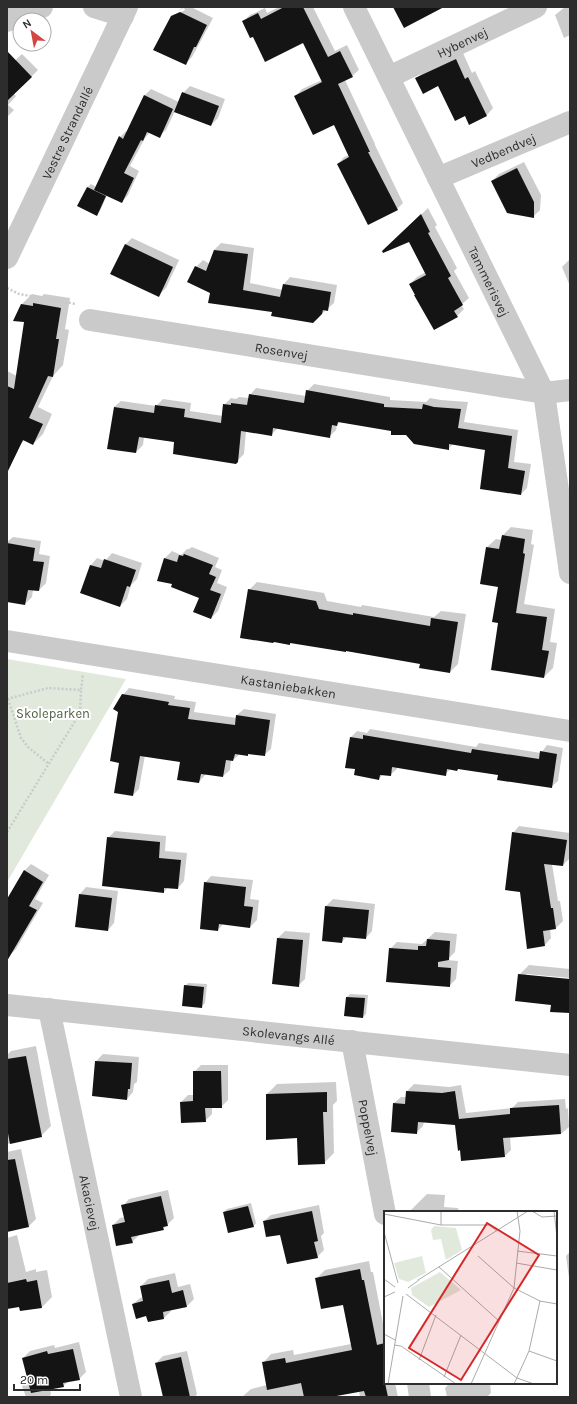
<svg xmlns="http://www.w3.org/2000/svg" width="577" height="1404" font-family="Karla,sans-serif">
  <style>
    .green { fill: #e1e9dc }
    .shadow { fill: #0003 }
    .building { fill: #141414 }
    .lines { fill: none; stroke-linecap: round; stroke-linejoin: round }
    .path { stroke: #cacaca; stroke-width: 2.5; stroke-dasharray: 2 2; stroke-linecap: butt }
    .minor { stroke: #cacaca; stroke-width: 22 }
    .labels { text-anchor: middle; stroke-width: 4; stroke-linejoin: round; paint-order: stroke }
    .street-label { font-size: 13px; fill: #2d2d2d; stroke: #fff }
    .park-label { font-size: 13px; fill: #4c633f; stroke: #fff }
    .inset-road { fill: none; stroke: #ababab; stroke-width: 1 }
    .view { fill: #d62828; fill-opacity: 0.15; stroke: #d62828; stroke-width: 2 }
    .inset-edge { fill: none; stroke: #2d2d2d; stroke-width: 2 }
  </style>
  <rect width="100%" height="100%" fill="#fff"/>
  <polygon class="green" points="7,659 126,679 7,882"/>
  <g class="shadow">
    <polygon points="184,7 191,7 213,18 192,57 185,64 172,17 175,14 175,15 185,10 184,8 176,12"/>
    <polygon points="279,7 313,7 335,51 347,45 359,70 352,76 345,80 375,144 375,145 403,203 397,209 338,164 344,157 349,155 334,124 296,96 302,89 322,80 303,42 253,36 244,21 250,15 265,8 267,13"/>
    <polygon points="565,7 570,7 570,35 564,38 555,15"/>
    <polygon points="463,53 472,73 475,71 493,108 487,115 466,114 438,85 416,79 423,72"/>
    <polygon points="22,54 38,70 14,94 16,96 8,105 14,110 7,117 7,68"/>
    <polygon points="190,86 225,99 218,118 211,125 175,111 166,130 159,136 150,132 145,138 130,166 139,171 128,195 122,202 107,195 100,211 96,214 87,188 91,184 96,187 120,137 126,131 128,132 145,95 151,89 179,102 183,93"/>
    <polygon points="524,162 541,195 540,210 533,217 492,181 499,174"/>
    <polygon points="428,208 437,225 435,227 457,268 454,271 469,298 461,305 464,309 457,316 416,294 410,284 417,277 426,272 409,241 390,244"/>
    <polygon points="132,238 179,260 166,288 159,295 125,245"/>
    <polygon points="221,243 254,248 250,283 283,290 284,284 290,277 337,285 334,303 313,322 211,293 196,267 203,260 210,264 214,250"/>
    <polygon points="570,259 570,286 562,267"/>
    <polygon points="32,294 42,296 44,294 70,298 65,329 69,330 63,365 53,376 38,407 52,414 43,434 33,444 25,440 19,445 7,439 7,371 17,376 26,322 22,304"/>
    <polygon points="314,384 390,397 390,400 426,402 430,398 441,400 468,402 464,422 518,430 514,462 531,464 527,488 521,494 487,449 453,444 448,449 392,430 340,422 337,425 336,430 329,437 278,428 271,435 246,431 244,454 236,462 175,442 144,437 143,445 136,452 114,407 121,401 156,406 163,399 191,403 190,411 223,416 224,405 231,398 236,399 239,397 249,398 250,395 256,388 306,396 307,391"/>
    <polygon points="511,527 533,530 531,544 534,545 524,604 555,609 550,642 557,643 553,668 544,677 499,622 499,586 487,547 496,539 502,540 503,535"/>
    <polygon points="13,537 41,541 39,554 50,556 46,583 39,590 33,590 32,597 25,604 7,601 7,542"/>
    <polygon points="192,547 219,558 215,567 222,570 217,583 227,587 218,611 211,618 200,597 174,583 159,580 165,558 172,551 181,555 187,549 189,549"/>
    <polygon points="112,553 142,563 137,579 131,585 127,599 120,606 91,565 97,558 105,561"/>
    <polygon points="257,582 324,593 327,601 361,607 362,605 434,617 441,611 466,614 458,664 450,672 421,663 291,642 290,644 249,590"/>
    <polygon points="129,688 175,696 174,699 196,702 194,712 237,718 237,715 244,709 276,714 271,749 264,755 249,753 248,755 240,754 233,760 231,760 230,770 223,776 206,774 199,782 181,761 145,755 139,789 133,795 120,762 123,695"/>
    <polygon points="370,729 476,747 479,743 541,753 547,745 563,748 558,781 551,787 499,775 459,768 457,770 451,769 445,774 397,766 397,769 390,775 383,774 379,779 356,769 351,737 357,731 367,733"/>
    <polygon points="519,826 570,833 570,858 563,865 552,864 558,901 560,901 563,921 556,928 550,929 551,938 545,945 513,833"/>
    <polygon points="115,831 166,836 165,851 187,853 184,881 178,888 168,887 164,892 108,838"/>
    <polygon points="31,864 49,875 35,899 43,903 16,949 9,956 7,955 7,901 24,871"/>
    <polygon points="211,876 253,880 250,899 259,900 257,920 250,927 223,924 218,930 205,883"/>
    <polygon points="86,887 118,891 114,923 108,930 80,894"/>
    <polygon points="333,899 375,904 372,931 366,938 347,936 342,942 326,906"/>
    <polygon points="285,931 310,933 305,979 298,986 273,983 278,938"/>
    <polygon points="435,932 457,934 455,952 447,960 458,961 456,979 449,986 390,949 397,942 422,944"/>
    <polygon points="529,965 570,969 570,978 526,974 526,976 570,980 570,1011 552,1004 519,975"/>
    <polygon points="188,983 207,984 205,1003 201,1007 185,986"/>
    <polygon points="350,994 368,995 366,1014 363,1017 345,1015 347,997"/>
    <polygon points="36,1046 51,1126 41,1136 7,1144 7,1055 11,1051"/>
    <polygon points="103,1054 139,1057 137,1082 134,1084 133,1092 127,1099 93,1095 96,1061"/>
    <polygon points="201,1065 228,1065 228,1100 221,1107 212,1107 212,1114 205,1121 181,1102 188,1095 194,1095 194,1072"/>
    <polygon points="336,1082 337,1101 333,1105 334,1153 324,1163 267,1094 277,1084"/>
    <polygon points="414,1084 449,1087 461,1085 466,1113 512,1108 518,1102 565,1099 566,1109 568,1108 569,1127 562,1133 510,1137 511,1150 505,1156 456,1124 424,1121 423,1126 416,1133 394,1103 401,1097 407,1097 407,1091"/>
    <polygon points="21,1149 36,1219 29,1226 7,1231 7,1152"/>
    <polygon points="168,1190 174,1218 163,1229 139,1235 132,1242 113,1225 120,1218 125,1217 123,1206 129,1199"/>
    <polygon points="427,1194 445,1195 444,1207 458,1208 459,1212 409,1212"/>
    <polygon points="251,1203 256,1223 253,1227 224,1212 227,1209"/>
    <polygon points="319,1205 324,1233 321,1236 324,1250 317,1257 264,1221 271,1215"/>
    <polygon points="17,1235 26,1272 36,1269 36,1272 47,1270 52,1297 42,1307 21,1310 20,1306 7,1308 7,1238"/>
    <polygon points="570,1252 570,1285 566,1256"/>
    <polygon points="369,1261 371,1272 373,1272 385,1334 385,1383 395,1383 398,1397 360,1397 359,1391 326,1397 242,1397 251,1389 267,1385 263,1363 271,1354 293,1350 294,1355 351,1344 343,1303 316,1279 325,1270"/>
    <polygon points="175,1273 178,1287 190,1284 194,1299 187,1306 170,1309 171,1311 164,1318 148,1321 147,1315 133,1304 140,1298 143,1297 141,1286 148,1279"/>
    <polygon points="79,1342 86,1372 79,1379 69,1381 63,1386 50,1389 51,1394 49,1397 26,1397 22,1386 29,1380 23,1358 30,1351 54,1345 55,1348"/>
    <polygon points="187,1351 197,1394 195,1397 164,1397 156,1363 163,1356"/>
    <polygon points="450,1383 490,1383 491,1393 487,1397 447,1397 445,1388"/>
  </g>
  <g class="building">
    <polygon points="284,7 303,7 328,57 340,51 353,77 338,84 370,152 368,152 398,210 368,225 337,164 349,157 334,125 313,135 294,96 322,82 303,43 265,62 253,37 250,38 242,21 258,13 261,19"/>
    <polygon points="393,7 444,7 404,28"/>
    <polygon points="180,12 207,25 196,47 194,47 186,65 153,50 171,16"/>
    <polygon points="7,51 32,77 7,101"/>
    <polygon points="456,59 465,79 468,77 487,116 469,125 465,116 455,121 438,86 423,94 415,78"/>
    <polygon points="182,92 219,106 211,126 174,112"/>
    <polygon points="144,95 173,109 160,138 147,132 143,141 141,140 124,173 134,178 122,203 94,190 119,136 123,139"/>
    <polygon points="517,168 534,202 534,218 507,213 491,181"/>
    <polygon points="87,187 106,196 97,216 77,206"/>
    <polygon points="421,214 430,232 428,233 451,276 448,278 463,305 454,311 458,317 434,330 414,295 415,295 409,284 426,275 409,242 383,253 382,251"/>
    <polygon points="125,244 173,267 159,297 110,274"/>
    <polygon points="214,250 248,254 243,290 280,297 283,284 331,292 328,311 323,310 322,314 313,323 271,316 272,312 208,303 210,293 187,282 195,266 206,271"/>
    <polygon points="33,303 61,308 56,339 59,339 53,377 48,376 29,418 43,424 33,445 23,440 7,473 7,386 14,389 24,322 13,321 21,304 33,306"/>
    <polygon points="306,390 384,404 384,407 422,409 423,404 434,407 461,409 458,428 512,436 508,468 525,471 521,495 480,489 485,450 449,444 449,450 414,444 406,435 391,435 391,431 338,422 337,426 332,425 330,438 273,428 272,436 241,431 238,462 236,464 173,454 174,442 139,437 136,453 107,449 114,407 154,413 155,405 185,409 184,417 221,423 223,404 231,405 231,403 247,405 249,394 304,403"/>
    <polygon points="502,535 525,539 523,553 525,554 516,613 547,617 542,650 549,651 544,678 491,670 498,623 492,622 498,587 480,584 486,547 499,549"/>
    <polygon points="7,543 35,548 33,561 44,562 39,591 28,590 25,605 7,602"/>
    <polygon points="184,554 213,565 209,574 216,577 210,590 221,594 211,619 193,612 199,598 171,587 172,584 157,581 164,558 177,562 179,555 183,556"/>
    <polygon points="104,559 136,570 130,587 127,586 120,607 80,593 90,565 101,568"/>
    <polygon points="248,589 316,601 319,609 353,615 353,613 430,626 431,618 458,622 450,673 419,668 420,664 346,651 346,652 290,643 290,645 274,642 273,643 240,638"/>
    <polygon points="122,694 169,702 168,705 190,708 188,719 235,725 236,715 270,720 265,756 248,754 248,756 235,754 233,761 226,760 223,777 201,774 199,783 177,780 180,762 140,756 133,796 114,793 119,763 110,761 118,712 113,709"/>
    <polygon points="363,735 471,753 472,749 539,759 540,751 557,754 552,788 497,780 498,775 458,769 457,771 447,769 446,776 392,767 391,776 380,775 379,780 354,775 355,769 345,768 350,737 363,739"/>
    <polygon points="512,832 567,840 563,866 544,864 551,908 553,908 556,929 543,931 545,946 527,949 520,892 505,890"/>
    <polygon points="107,837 160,842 159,858 181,860 178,889 164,888 164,893 102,886"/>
    <polygon points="24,870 43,882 29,906 37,910 7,961 7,899"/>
    <polygon points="204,882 246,887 244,906 253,907 250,928 219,924 218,931 200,929"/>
    <polygon points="79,894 112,898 108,931 75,927"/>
    <polygon points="325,906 369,910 366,939 343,937 342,943 322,941"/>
    <polygon points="277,938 303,940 299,987 272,984"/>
    <polygon points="427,939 450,941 449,960 438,962 438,967 451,968 450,987 386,982 389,948 418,950 418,946 426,946"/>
    <polygon points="518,974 570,979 570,1013 550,1012 551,1005 515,1001"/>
    <polygon points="184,985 204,987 202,1008 182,1006"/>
    <polygon points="346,997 365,998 363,1018 344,1016"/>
    <polygon points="26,1056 42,1137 10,1144 7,1128 7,1059"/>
    <polygon points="95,1061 132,1063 130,1089 128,1089 127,1100 92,1096"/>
    <polygon points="193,1071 221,1071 222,1108 205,1108 206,1122 181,1123 180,1102 193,1101"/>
    <polygon points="406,1091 442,1093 455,1091 459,1119 510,1114 510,1108 559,1105 561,1134 503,1138 505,1157 461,1161 460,1150 458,1151 455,1125 418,1122 417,1134 391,1132 393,1103 405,1104"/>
    <polygon points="327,1092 327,1112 323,1112 325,1164 298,1165 297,1138 266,1140 266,1094"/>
    <polygon points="15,1159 29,1227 7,1232 7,1160"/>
    <polygon points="161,1196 168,1226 163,1227 164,1230 131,1237 133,1243 116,1246 112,1225 125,1222 121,1205"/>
    <polygon points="248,1206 254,1227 228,1233 223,1212"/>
    <polygon points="312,1211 318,1241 314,1242 318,1258 287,1264 280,1235 266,1237 263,1221"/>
    <polygon points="360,1269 362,1280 364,1280 377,1345 385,1343 385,1383 388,1397 366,1397 364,1391 331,1397 304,1397 301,1383 267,1390 262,1362 285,1358 286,1363 352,1350 343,1305 321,1309 315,1278"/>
    <polygon points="26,1279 27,1282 37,1280 42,1308 20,1311 19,1307 7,1309 7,1283"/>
    <polygon points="169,1280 172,1293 183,1290 187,1307 163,1312 164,1319 148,1322 146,1316 136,1319 132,1304 143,1301 140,1286"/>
    <polygon points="73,1349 80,1380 63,1383 64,1387 31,1393 22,1358 47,1351 48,1354"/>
    <polygon points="181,1357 190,1397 163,1397 155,1363"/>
  </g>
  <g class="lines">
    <g class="path">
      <polyline points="7,288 19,294 76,304"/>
      <polyline points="7,699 48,688 81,690 83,674"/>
      <polyline points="8,699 21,738 28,747 49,764"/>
      <polyline points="7,832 80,713 81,690"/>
    </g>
    <g class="minor">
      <polyline points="94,7 123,16"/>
      <path id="s1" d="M354 7 544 393 570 573"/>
      <polyline points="7,21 25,11 42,7"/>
      <path id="s2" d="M389 77 536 7"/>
      <path id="s3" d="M438 178 570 122"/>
      <path id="s4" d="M7 258 127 7"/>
      <path id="s5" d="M90 320 544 393 570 390"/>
      <path id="s6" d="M7 641 570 731"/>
      <path id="s7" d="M7 1005 570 1065"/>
      <path id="s8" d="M49 1009 131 1397"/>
      <path id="s9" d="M352 1041 385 1214"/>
      <polyline points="418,1383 420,1397"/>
    </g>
  </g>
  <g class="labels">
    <g class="street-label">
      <text dy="5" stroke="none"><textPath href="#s2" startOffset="81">Hybenvej</textPath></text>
      <text dy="5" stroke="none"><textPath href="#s4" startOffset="139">Vestre Strandallé</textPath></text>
      <text dy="5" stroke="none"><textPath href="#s3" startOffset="71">Vedbendvej</textPath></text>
      <text dy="5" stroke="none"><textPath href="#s1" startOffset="306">Tammerisvej</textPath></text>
      <text dy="5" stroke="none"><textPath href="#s5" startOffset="194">Rosenvej</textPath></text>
      <text dy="5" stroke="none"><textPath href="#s6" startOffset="285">Kastaniebakken</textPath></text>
      <text dy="5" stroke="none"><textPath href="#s7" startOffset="283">Skolevangs Allé</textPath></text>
      <text dy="5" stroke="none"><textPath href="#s9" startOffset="88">Poppelvej</textPath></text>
      <text dy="5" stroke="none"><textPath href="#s8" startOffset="198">Akacievej</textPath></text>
    </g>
    <g class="park-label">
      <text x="53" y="718">Skoleparken</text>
    </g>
  </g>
  <g transform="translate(384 1211)">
    <rect width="173" height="173" fill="#fff"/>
    <path d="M50 15 72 17 78 39 62 49 57 28 49 29 47 19ZM38 45 42 62 24 71 15 68 10 52ZM56 61 77 79 45 96 28 84 27 77Z" fill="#e1e9dc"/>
    <path class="inset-road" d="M148 0 158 6 173 5M170 0 173 26M0 3 57 14H105L113 20M57 14V0M0 21 14 72M133 40 173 45M94 45 130 77 156 90 173 93M132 52 173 59M55 56 115 110M0 68 11 76M34 69 144 0M24 77 35 69M22 83 133 167 150 173M0 86 11 81M0 123 11 129M10 134 17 135 72 173M145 140 173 150M35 149 52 104M60 166 77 124M4 173 19 85M87 173 130 77 136 20 133 0M130 173 145 140 156 90"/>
    <path class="view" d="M103 12 155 44 77 169 25 137Z"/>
    <rect width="173" height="173" class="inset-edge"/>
  </g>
  <rect width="577" height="1404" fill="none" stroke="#2d2d2d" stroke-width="16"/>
  <g transform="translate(32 32) rotate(328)"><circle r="19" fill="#ffffff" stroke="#ababab"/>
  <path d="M0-3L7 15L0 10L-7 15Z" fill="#d24741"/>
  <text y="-6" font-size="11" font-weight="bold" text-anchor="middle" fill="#2d2d2d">N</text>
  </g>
  <path d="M14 1384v6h66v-6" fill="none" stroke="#2d2d2d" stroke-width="2"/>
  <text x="20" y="1384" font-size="12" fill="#2d2d2d" stroke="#ffffff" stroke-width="3" paint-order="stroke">20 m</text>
</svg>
